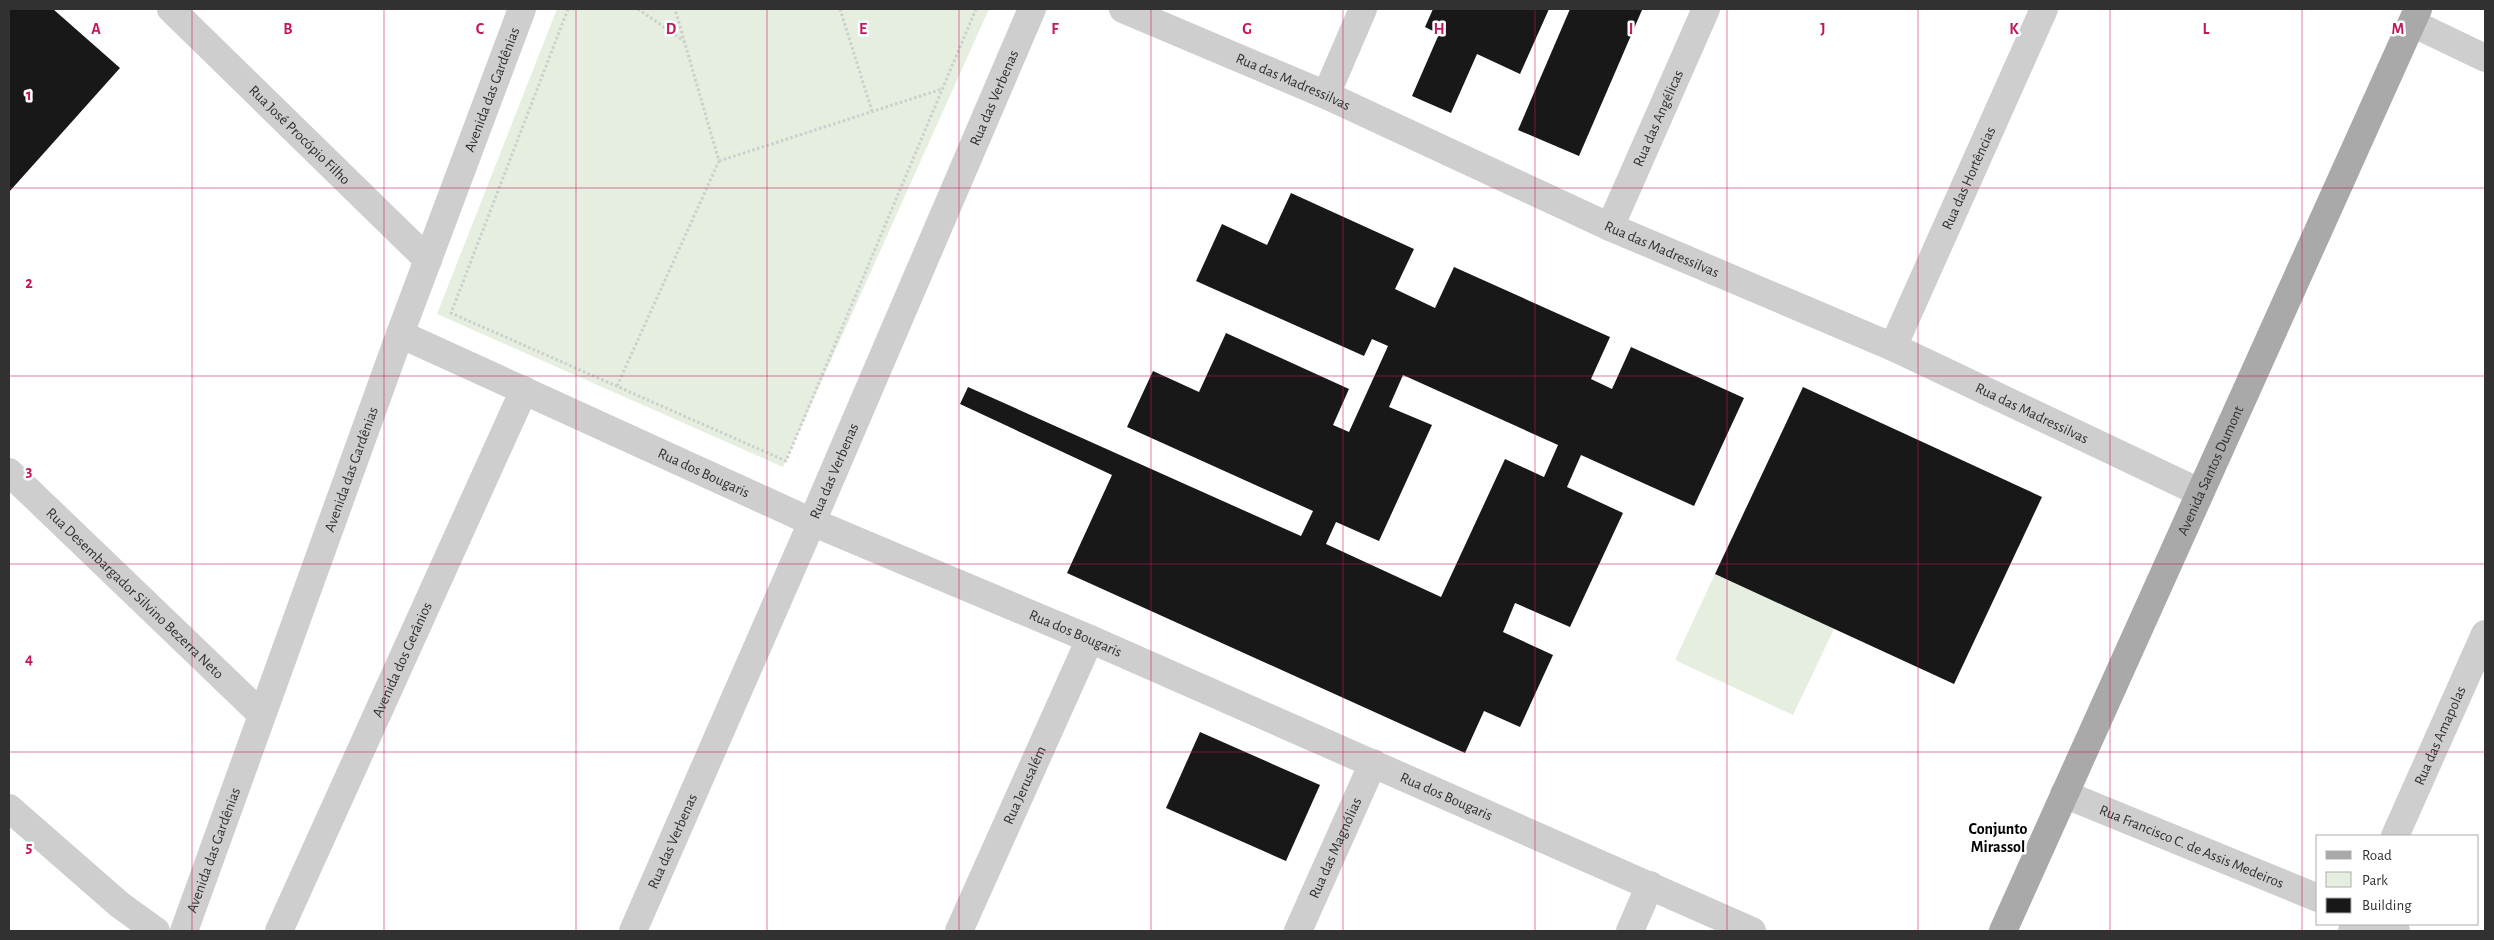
<svg xmlns="http://www.w3.org/2000/svg" width="2494" height="940" font-family="'Alegreya Sans',sans-serif">
  <style>
    .green { fill: #e5eedf }
    .building { fill: #181818; fill-rule: evenodd }
    .lines { fill: none; stroke-linecap: round; stroke-linejoin: round }
    .path { stroke: #cecece; stroke-width: 3; stroke-dasharray: 2.5 2.5; stroke-linecap: butt }
    .minor { stroke: #cecece; stroke-width: 28 }
    .major { stroke: #a9a9a9; stroke-width: 28 }
    .grid { fill: none; stroke: #c2185b; stroke-width: 1; stroke-opacity: 0.55 }
    .labels { text-anchor: middle; stroke-width: 5; stroke-linejoin: round; paint-order: stroke }
    .street-label { font-size: 15px; fill: #313131; stroke: #fff }
    .neighbourhood-label { font-size: 16px; font-weight: bold; fill: #000; stroke: #fff }
    .grid-label { font-size: 16px; text-anchor: middle; font-weight: bold; fill: #c2185b; stroke: #fff; stroke-width: 5; stroke-linejoin: round; paint-order: stroke }
  </style>
  <rect width="100%" height="100%" fill="#fff"/>
  <g class="green">
    <polygon points="557,9 989,9 783,467 437,314"/>
    <polygon points="1715,574 1834,629 1793,715 1675,660"/>
  </g>
  <g class="building">
    <polygon points="9,9 53,9 120,68 9,192"/>
    <polygon points="1433,9 1549,9 1520,74 1477,54 1451,113 1412,96 1439,34 1425,27"/>
    <polygon points="1570,9 1642,10 1579,156 1518,130"/>
    <path d="M1291 193 1414 249 1395 289 1435 308 1454 267 1610 337 1591 379 1612 389 1631 347 1744 398 1694 506 1581 455 1567 487 1623 513 1570 627 1515 603 1503 632 1553 655 1520 727 1484 711 1465 753 1067 573 1112 475 960 404 968 387 1301 536 1313 511 1127 427 1153 371 1199 392 1226 333 1349 389 1333 425 1349 432 1388 346 1372 339 1364 356 1196 281 1222 224 1267 245ZM1403 375 1558 445 1544 477 1505 459 1441 597 1326 544 1336 522 1379 541 1432 425 1389 407Z"/>
    <polygon points="1803,387 2042,497 1954,684 1715,574"/>
    <polygon points="1200,732 1320,785 1286,861 1166,808"/>
  </g>
  <g class="lines">
    <g class="path">
      <polyline points="568,9 451,313 786,461 976,9"/>
      <polyline points="638,9 684,41"/>
      <polyline points="840,9 872,111"/>
      <polyline points="719,161 942,89"/>
      <polyline points="617,386 719,161 675,9"/>
    </g>
    <g class="minor">
      <path id="s1" d="M171 9 428 260"/>
      <path id="s2" d="M1123 9 1326 95 1610 227 1893 347 2199 492"/>
      <polyline points="2412,23 2485,58"/>
      <polyline points="1326,95 1363,9"/>
      <path id="s3" d="M1610 227 1706 9"/>
      <path id="s4" d="M400 334 812 522 1090 639 1752 931"/>
      <path id="s5" d="M1893 347 2044 9"/>
      <path id="s6" d="M9 472 261 714"/>
      <path id="s7" d="M2064 794 2318 898"/>
      <polyline points="9,808 120,905 156,931"/>
      <path id="s8" d="M2395 836 2485 634"/>
      <polyline points="2379,924 2396,931"/>
      <path id="s9" d="M184 931 400 334 522 9"/>
      <path id="s10" d="M279 931 524 390"/>
      <path id="s11" d="M633 931 812 522 1032 9"/>
      <path id="s12" d="M959 931 1090 639"/>
      <path id="s13" d="M1298 931 1373 763"/>
      <polyline points="1630,931 1650,885"/>
      <polyline points="2352,931 2356,924"/>
    </g>
    <path class="major" id="s14" d="M2003 931 2418 9"/>
  </g>
  <path class="grid" d="M192 9V931M384 9V931M576 9V931M767 9V931M959 9V931M1151 9V931M1343 9V931M1535 9V931M1727 9V931M1918 9V931M2110 9V931M2302 9V931M9 188H2485M9 376H2485M9 564H2485M9 752H2485"/>
  <g class="labels">
    <g class="street-label">
      <text dy="5" stroke="none"><textPath href="#s2" startOffset="185">Rua das Madressilvas</textPath></text>
      <text dy="5" stroke="none"><textPath href="#s9" startOffset="896">Avenida das Gardênias</textPath></text>
      <text dy="5" stroke="none"><textPath href="#s11" startOffset="908">Rua das Verbenas</textPath></text>
      <text dy="5" stroke="none"><textPath href="#s3" startOffset="119">Rua das Angélicas</textPath></text>
      <text dy="5" stroke="none"><textPath href="#s1" startOffset="180">Rua José Procópio Filho</textPath></text>
      <text dy="5" stroke="none"><textPath href="#s5" startOffset="185">Rua das Hortências</textPath></text>
      <text dy="5" stroke="none"><textPath href="#s2" startOffset="590">Rua das Madressilvas</textPath></text>
      <text dy="5" stroke="none"><textPath href="#s2" startOffset="995">Rua das Madressilvas</textPath></text>
      <text dy="5" stroke="none"><textPath href="#s9" startOffset="491">Avenida das Gardênias</textPath></text>
      <text dy="5" stroke="none"><textPath href="#s14" startOffset="505">Avenida Santos Dumont</textPath></text>
      <text dy="5" stroke="none"><textPath href="#s11" startOffset="502">Rua das Verbenas</textPath></text>
      <text dy="5" stroke="none"><textPath href="#s4" startOffset="334">Rua dos Bougaris</textPath></text>
      <text dy="5" stroke="none"><textPath href="#s6" startOffset="175">Rua Desembargador Silvino Bezerra Neto</textPath></text>
      <text dy="5" stroke="none"><textPath href="#s4" startOffset="739">Rua dos Bougaris</textPath></text>
      <text dy="5" stroke="none"><textPath href="#s10" startOffset="298">Avenida dos Gerânios</textPath></text>
      <text dy="5" stroke="none"><textPath href="#s8" startOffset="110">Rua das Amapolas</textPath></text>
      <text dy="5" stroke="none"><textPath href="#s12" startOffset="160">Rua Jerusalém</textPath></text>
      <text dy="5" stroke="none"><textPath href="#s4" startOffset="1144">Rua dos Bougaris</textPath></text>
      <text dy="5" stroke="none"><textPath href="#s11" startOffset="98">Rua das Verbenas</textPath></text>
      <text dy="5" stroke="none"><textPath href="#s7" startOffset="138">Rua Francisco C. de Assis Medeiros</textPath></text>
      <text dy="5" stroke="none"><textPath href="#s13" startOffset="91">Rua das Magnólias</textPath></text>
      <text dy="5" stroke="none"><textPath href="#s9" startOffset="86">Avenida das Gardênias</textPath></text>
    </g>
    <g class="neighbourhood-label">
      <text x="1998" y="834">Conjunto<tspan x="1998" dy="18">Mirassol</tspan></text>
    </g>
  </g>
  <g class="grid-label">
    <text x="96" y="34">A</text>
    <text x="288" y="34">B</text>
    <text x="480" y="34">C</text>
    <text x="671" y="34">D</text>
    <text x="863" y="34">E</text>
    <text x="1055" y="34">F</text>
    <text x="1247" y="34">G</text>
    <text x="1439" y="34">H</text>
    <text x="1631" y="34">I</text>
    <text x="1823" y="34">J</text>
    <text x="2014" y="34">K</text>
    <text x="2206" y="34">L</text>
    <text x="2398" y="34">M</text>
    <text x="29" y="100">1</text>
    <text x="29" y="288">2</text>
    <text x="29" y="476">3</text>
    <text x="29" y="664">4</text>
    <text x="29" y="852">5</text>
  </g>
  <rect width="2494" height="940" fill="none" stroke="#313131" stroke-width="20"/>
  <rect x="2316" y="835" width="162" height="90" fill="#ffffff" stroke="#adadad"/>
  <rect x="2326" y="851" width="25" height="8" fill="#a9a9a9" stroke="#adadad"/>
  <text x="2362" y="860" font-size="15" fill="#313131">Road</text>
  <rect x="2326" y="872" width="25" height="15" fill="#e5eedf" stroke="#adadad"/>
  <text x="2362" y="885" font-size="15" fill="#313131">Park</text>
  <rect x="2326" y="898" width="25" height="15" fill="#181818" stroke="#adadad"/>
  <text x="2362" y="910" font-size="15" fill="#313131">Building</text>
</svg>
